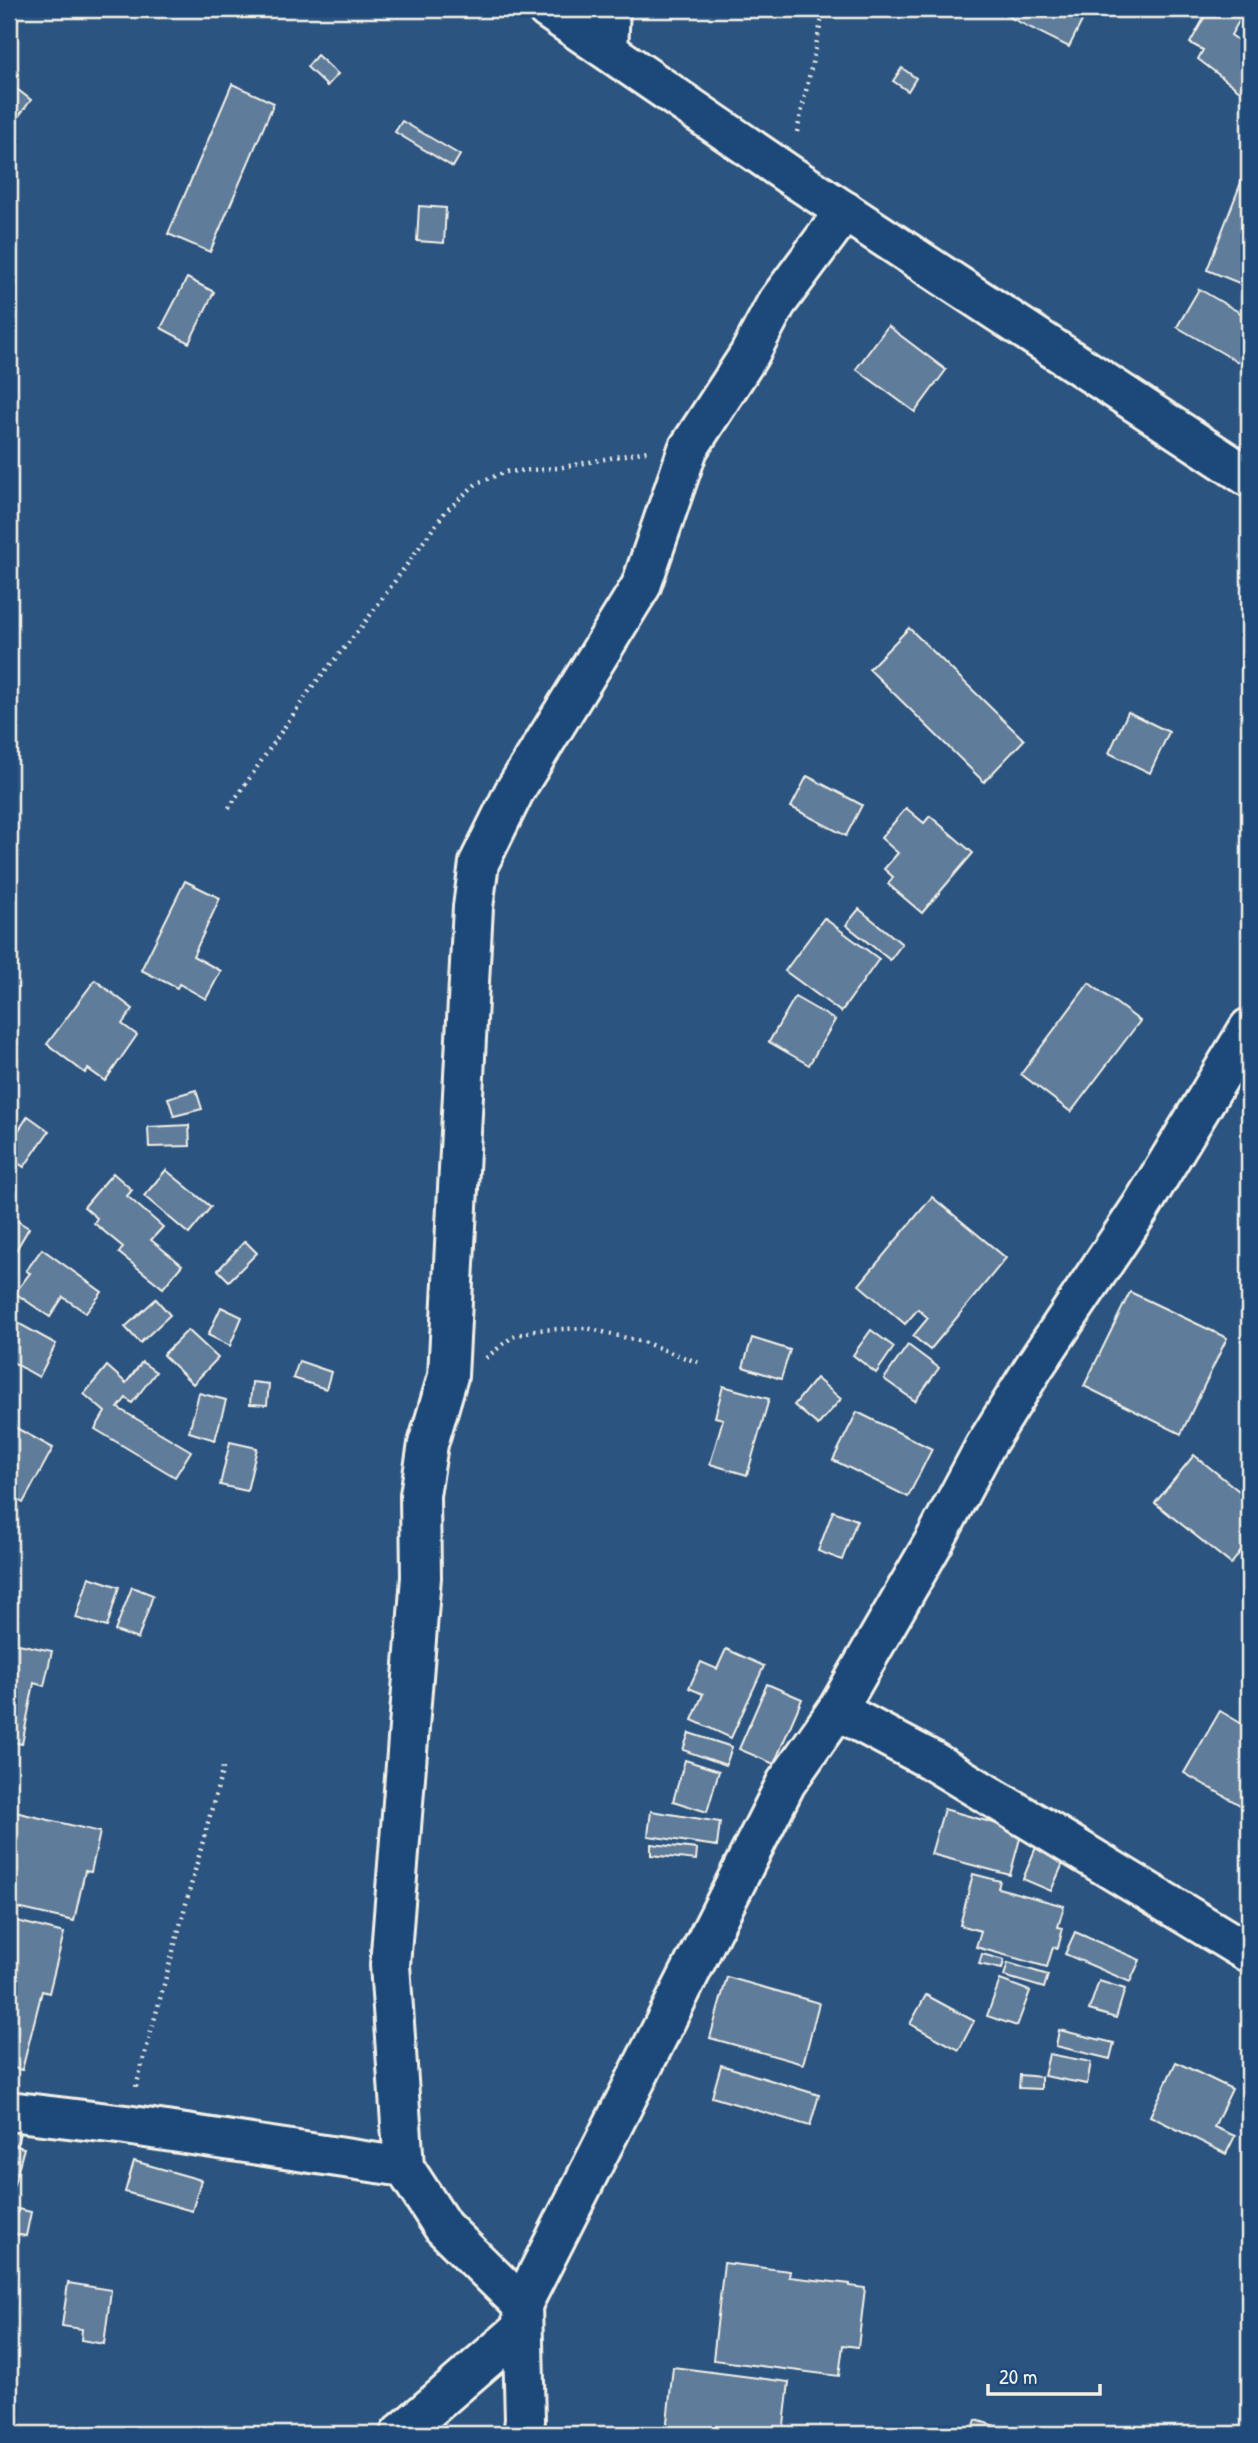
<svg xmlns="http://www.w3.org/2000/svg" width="1258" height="2443" font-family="'Patrick Hand',sans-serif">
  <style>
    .building { fill: #5e7b9a; stroke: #f4f1e8; stroke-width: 2 }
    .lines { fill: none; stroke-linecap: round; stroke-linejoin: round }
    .minor-casing { stroke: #f4f1e8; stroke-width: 44 }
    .path { stroke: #f4f1e8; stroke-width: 4.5; stroke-dasharray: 2 5; stroke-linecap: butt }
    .minor { stroke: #1f4a7a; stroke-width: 38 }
  </style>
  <rect width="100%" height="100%" fill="#2c5481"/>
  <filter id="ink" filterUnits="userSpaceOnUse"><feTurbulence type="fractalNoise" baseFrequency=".0143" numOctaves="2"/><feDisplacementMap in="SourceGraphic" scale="14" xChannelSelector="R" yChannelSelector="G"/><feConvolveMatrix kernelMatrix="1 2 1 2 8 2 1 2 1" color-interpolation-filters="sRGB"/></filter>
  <g filter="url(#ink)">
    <g class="building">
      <polygon points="993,9 1088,9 1069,47"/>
      <polygon points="1209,9 1246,9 1231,35 1249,48 1249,98 1198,59 1203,50 1190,43"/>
      <polygon points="317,55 338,74 327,86 307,67"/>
      <polygon points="902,68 916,78 908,91 893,81"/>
      <polygon points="9,83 31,100 12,125 9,123"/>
      <polygon points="232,84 274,103 210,252 168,234"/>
      <polygon points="402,121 460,155 453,167 395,132"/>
      <polygon points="1249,162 1249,287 1207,270"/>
      <polygon points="419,206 446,208 444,243 417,241"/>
      <polygon points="187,278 214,292 189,343 161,328"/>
      <polygon points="1199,289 1249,318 1249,342 1238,362 1177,327"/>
      <polygon points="888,326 946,370 915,412 856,369"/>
      <polygon points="909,628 1024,740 984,782 869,669"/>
      <polygon points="1128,712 1169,732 1150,773 1109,753"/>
      <polygon points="807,776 862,805 846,836 791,807"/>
      <polygon points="906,808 924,823 930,816 973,853 922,913 888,884 893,877 884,869 898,853 881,838"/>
      <polygon points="185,881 220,898 193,956 221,971 206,999 179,984 177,988 141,970"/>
      <polygon points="859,909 902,944 890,960 846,925"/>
      <polygon points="824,918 879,959 841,1012 785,971"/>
      <polygon points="95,980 133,1009 122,1024 137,1035 105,1081 88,1069 85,1073 47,1044"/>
      <polygon points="1089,983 1140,1021 1071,1112 1021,1074"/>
      <polygon points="795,997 835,1020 809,1065 769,1042"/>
      <polygon points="196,1090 202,1109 174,1116 168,1098"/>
      <polygon points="28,1116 49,1131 24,1167 9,1157 9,1145"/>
      <polygon points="189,1125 190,1146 149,1147 148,1127"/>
      <polygon points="166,1170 211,1207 189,1234 144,1196"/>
      <polygon points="113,1173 132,1190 127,1196 163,1227 151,1240 182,1265 163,1288 119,1253 123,1247 94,1223 97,1218 84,1207"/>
      <polygon points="932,1197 1006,1258 930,1350 913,1336 928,1318 918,1309 905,1324 859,1285"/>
      <polygon points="9,1216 29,1228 9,1262"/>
      <polygon points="245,1241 257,1253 229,1281 218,1270"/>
      <polygon points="42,1249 102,1292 86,1313 63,1297 50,1317 15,1293 30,1273 26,1271"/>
      <polygon points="1130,1292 1227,1338 1181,1434 1084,1386"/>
      <polygon points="156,1299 170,1315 140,1343 125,1327"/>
      <polygon points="221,1307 242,1317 230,1346 208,1335"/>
      <polygon points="9,1318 56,1344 39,1377 9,1360"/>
      <polygon points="188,1330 218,1358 193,1384 163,1355"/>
      <polygon points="871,1330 894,1347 876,1373 853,1355"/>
      <polygon points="752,1338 790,1350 781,1379 743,1367"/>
      <polygon points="908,1345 939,1368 915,1401 884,1379"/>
      <polygon points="299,1361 331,1372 326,1389 293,1378"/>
      <polygon points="142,1362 156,1372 132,1403 126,1398 118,1408 191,1451 175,1477 95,1429 105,1412 84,1394 107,1366 126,1383"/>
      <polygon points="816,1378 841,1399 818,1425 794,1405"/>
      <polygon points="252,1382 269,1384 267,1405 250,1404"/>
      <polygon points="723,1386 769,1399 747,1475 710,1464 723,1419 715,1417"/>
      <polygon points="199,1393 226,1400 215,1440 189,1432"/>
      <polygon points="857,1412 932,1449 908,1497 833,1460"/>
      <polygon points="9,1424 53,1448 23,1503 9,1495"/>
      <polygon points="230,1442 257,1448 247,1491 220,1485"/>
      <polygon points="1194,1455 1249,1499 1249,1541 1231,1564 1155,1503"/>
      <polygon points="833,1511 857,1520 842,1560 818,1551"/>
      <polygon points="89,1577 119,1587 107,1627 76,1618"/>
      <polygon points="132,1587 153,1595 138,1639 115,1631"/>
      <polygon points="9,1642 52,1651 44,1686 34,1683 22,1744 9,1741"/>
      <polygon points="726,1649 764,1666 731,1738 692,1720 703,1694 689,1688 701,1662 717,1669"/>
      <polygon points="767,1684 802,1699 774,1764 739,1749"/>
      <polygon points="1220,1711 1249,1728 1249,1810 1184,1773"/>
      <polygon points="689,1733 732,1747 726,1765 683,1750"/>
      <polygon points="685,1760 719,1771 707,1812 673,1801"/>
      <polygon points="944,1809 1022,1831 1010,1875 931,1854"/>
      <polygon points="651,1811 720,1822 717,1846 648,1836"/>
      <polygon points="15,1812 100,1832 91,1872 85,1871 74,1921 9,1906 9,1841"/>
      <polygon points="1038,1842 1067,1854 1051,1891 1023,1879"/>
      <polygon points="651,1844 697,1849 696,1860 651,1855"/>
      <polygon points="973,1874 1000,1881 998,1888 1064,1906 1058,1927 1063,1928 1058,1948 1053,1947 1047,1967 976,1947 981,1931 960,1925"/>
      <polygon points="9,1919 64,1933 49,1993 42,1991 22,2070 9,2067"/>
      <polygon points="1075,1932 1140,1960 1130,1982 1065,1954"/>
      <polygon points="982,1954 1004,1960 1002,1969 979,1964"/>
      <polygon points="1008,1963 1048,1975 1044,1988 1004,1976"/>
      <polygon points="727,1977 819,2003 803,2064 710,2038"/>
      <polygon points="1000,1980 1030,1991 1017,2026 987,2016"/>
      <polygon points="1099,1981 1125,1989 1116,2018 1089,2010"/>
      <polygon points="926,1995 974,2021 959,2050 910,2024"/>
      <polygon points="1059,2030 1114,2043 1110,2059 1056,2046"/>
      <polygon points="1049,2054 1091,2062 1087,2084 1044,2076"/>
      <polygon points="1176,2062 1232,2089 1214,2127 1235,2136 1226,2154 1150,2116"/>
      <polygon points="721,2065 819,2095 810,2126 712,2097"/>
      <polygon points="1020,2075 1041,2077 1041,2089 1019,2088"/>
      <polygon points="9,2126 21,2130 16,2146 24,2148 10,2199"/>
      <polygon points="134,2161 201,2180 192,2211 125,2192"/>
      <polygon points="9,2207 31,2212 26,2236 9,2233"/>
      <polygon points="724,2263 790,2271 789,2277 850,2284 850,2286 865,2288 858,2347 843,2345 839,2376 713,2360"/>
      <polygon points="68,2283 111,2290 104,2344 81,2340 82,2329 62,2326"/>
      <polygon points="673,2367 789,2382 783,2434 689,2434 666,2431"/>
      <polygon points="976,2420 1021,2434 971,2434"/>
    </g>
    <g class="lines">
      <defs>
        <g id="minor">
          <polyline points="547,9 788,174 1249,477"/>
          <polyline points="608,49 610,9"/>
          <polyline points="837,1710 931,1760 1249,1953"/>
          <polyline points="9,2111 126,2125 404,2167"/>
          <polyline points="522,2305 786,1783 837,1710 935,1540 985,1446 1034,1367 1141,1207 1249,1028"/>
          <polyline points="400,2434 521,2329"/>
          <polyline points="523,2434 525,2420 522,2305 443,2227 404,2167 390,1965 421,1577 420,1495 428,1444 448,1376 473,907 479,863 514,792 641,586 688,449 749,355 776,304 845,211"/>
        </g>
      </defs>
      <use href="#minor" class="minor-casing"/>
      <g class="path">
        <polyline points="797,132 824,9"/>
        <polyline points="229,808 312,687 363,625 445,512 477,483 506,472 558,468 647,451"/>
        <polyline points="486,1358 512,1337 535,1330 587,1328 643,1342 699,1363"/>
        <polyline points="136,2087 224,1764"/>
      </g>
      <use href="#minor" class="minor"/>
    </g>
  </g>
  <rect width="1258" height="2443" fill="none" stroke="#1f4a7a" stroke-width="35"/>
  <rect x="18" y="18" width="1223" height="2408" fill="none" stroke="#f4f1e8" stroke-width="2.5" filter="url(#ink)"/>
  <path d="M988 2384v10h112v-10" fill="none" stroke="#f4f1e8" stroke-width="3.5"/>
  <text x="999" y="2384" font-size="21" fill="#f4f1e8" stroke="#1f4a7a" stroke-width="5" paint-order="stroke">20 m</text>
</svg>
